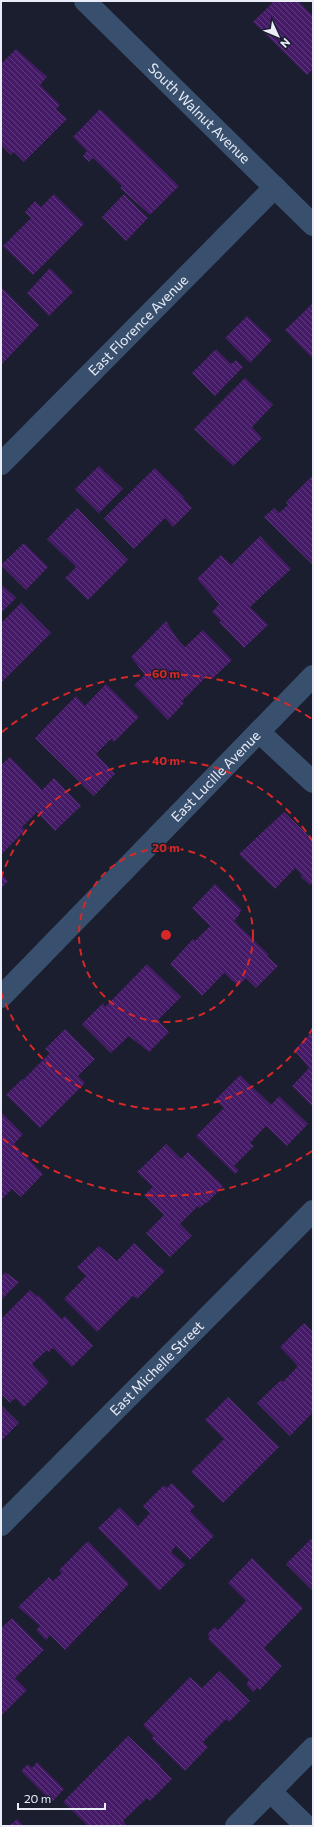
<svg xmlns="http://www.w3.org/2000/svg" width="314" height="1827" font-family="Commissioner,sans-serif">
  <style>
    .building { fill: url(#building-back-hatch) }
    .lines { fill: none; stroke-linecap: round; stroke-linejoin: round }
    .minor { stroke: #38506d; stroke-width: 22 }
    .tertiary { stroke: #38506d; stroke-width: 22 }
    .ring { fill: none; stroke: #d62828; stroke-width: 2; stroke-dasharray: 7 5 }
    .labels { text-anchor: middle; stroke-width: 3; stroke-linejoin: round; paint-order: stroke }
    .street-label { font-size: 14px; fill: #eaecf8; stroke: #1a1e2e }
    .centre { fill: #d62828; stroke: #1a1e2e; stroke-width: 2 }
    .ring-label { font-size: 12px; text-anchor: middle; font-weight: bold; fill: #d62828; stroke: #1a1e2e; stroke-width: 3; stroke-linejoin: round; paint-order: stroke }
  </style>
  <defs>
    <pattern id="building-back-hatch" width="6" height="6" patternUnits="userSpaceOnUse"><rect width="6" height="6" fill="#451a66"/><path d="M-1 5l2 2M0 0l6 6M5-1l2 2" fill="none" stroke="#603b7d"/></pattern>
  </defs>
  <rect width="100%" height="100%" fill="#1a1e2e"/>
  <g class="building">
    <polygon points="274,1 298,1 313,16 313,69 307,75 253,22"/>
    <polygon points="16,49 47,77 40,85 60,105 56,109 67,119 24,162 14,152 11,155 1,145 1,64"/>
    <polygon points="100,109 179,186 150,215 120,188 122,186 93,158 89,162 83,156 87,151 73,137"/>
    <polygon points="54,194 84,224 33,275 3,246 31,218 25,212 35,201 41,207"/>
    <polygon points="124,194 148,218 126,241 102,217"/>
    <polygon points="50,268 73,292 49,316 27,293"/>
    <polygon points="1,287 39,325 1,365"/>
    <polygon points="313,303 313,359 285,330"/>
    <polygon points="247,316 272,340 250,363 225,338"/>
    <polygon points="216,349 231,364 236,360 243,367 215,396 192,373"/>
    <polygon points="245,378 273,405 252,427 262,438 233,466 194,429"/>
    <polygon points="99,466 123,489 99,513 75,489"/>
    <polygon points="155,468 184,497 183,498 192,508 173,527 165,518 134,549 104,518"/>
    <polygon points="313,475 313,565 264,517 274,508 279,513 288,505 286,502"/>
    <polygon points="77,508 128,560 88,600 65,578 76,567 47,539"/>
    <polygon points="260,536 291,569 250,607 268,625 244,648 219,622 221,621 212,612 219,604 197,579 221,555 231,565"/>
    <polygon points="24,543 48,567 26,590 1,565"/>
    <polygon points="1,584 16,598 1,613"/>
    <polygon points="21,603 51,633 1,683 1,623"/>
    <polygon points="166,621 178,640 185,647 203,630 232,660 212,679 208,675 182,701 184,703 168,720 134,685 145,675 131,657"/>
    <polygon points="106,684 139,717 114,742 111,739 96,754 115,774 94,796 35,738 76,696 85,706"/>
    <polygon points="10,757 42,790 54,778 81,806 55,831 37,812 22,827 25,830 1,855 1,765"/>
    <polygon points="284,812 313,840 313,886 311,884 310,885 301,877 302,875 295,868 275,889 239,854"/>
    <polygon points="1,873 8,881 1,888"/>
    <polygon points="215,884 242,910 239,913 240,914 234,921 269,955 267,956 278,966 256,988 246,978 238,986 224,973 202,996 170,964 193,939 195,941 210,926 192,908"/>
    <polygon points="147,964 181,997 158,1020 169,1032 149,1052 129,1036 111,1053 82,1024 103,1003 105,1007"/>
    <polygon points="65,1029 95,1059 78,1076 85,1083 40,1128 6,1095 22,1079 23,1080 50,1053 45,1049"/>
    <polygon points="313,1031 313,1107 292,1086 309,1068 294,1050"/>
    <polygon points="240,1075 271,1105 279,1096 308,1124 287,1146 266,1126 250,1143 254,1146 234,1166 239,1170 235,1174 196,1136 224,1108 215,1100"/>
    <polygon points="1,1112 23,1134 14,1144 43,1174 21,1197 12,1189 1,1200"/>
    <polygon points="166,1144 181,1159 188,1152 223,1186 207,1203 206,1202 200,1208 198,1206 180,1224 192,1236 170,1257 146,1233 164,1215 144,1195 153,1187 137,1172"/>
    <polygon points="134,1243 159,1267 160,1266 165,1271 137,1299 133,1296 97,1332 64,1299 86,1276 77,1267 99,1246 117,1261"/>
    <polygon points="5,1272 19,1282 1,1300 1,1277"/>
    <polygon points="30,1290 37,1297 38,1295 62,1319 65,1316 93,1346 72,1367 53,1348 49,1352 47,1350 32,1364 49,1382 24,1407 15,1398 10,1403 1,1394 1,1319"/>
    <polygon points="304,1323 313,1332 313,1412 290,1436 257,1403 281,1380 283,1382 298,1366 280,1347"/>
    <polygon points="228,1397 279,1447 223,1503 191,1472 224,1439 205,1420"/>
    <polygon points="1,1405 19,1423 1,1441"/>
    <polygon points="172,1483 195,1506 190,1511 214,1536 190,1560 176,1546 171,1552 185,1565 159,1591 98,1528 120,1507 138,1526 150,1513 143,1506 164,1485 167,1488"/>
    <polygon points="313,1537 313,1591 286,1564"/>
    <polygon points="88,1541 129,1584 65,1650 50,1635 46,1640 36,1630 40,1626 18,1607 49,1577 53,1581 62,1573 59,1570"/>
    <polygon points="252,1558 303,1608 264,1648 282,1666 260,1690 257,1688 253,1692 246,1684 249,1680 208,1639 210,1637 207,1634 215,1627 218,1630 246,1601 228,1583"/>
    <polygon points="12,1618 44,1650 15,1678 27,1690 1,1716 1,1628"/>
    <polygon points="219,1671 250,1701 229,1722 226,1719 203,1742 208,1747 185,1771 151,1738 154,1736 143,1725 190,1677 202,1688"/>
    <polygon points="128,1736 161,1766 160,1767 172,1779 150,1801 147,1798 123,1821 126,1825 125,1826 88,1826 63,1802"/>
    <polygon points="37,1762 64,1789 52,1802 21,1771 28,1764 32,1768"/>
    <polygon points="17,1819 24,1826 9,1826"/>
  </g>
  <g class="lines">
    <g class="minor">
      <path id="s1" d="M1 464 275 187"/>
      <polyline points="259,732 313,782"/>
      <path id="s2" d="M1 997 313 676"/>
      <path id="s3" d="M1 1525 313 1211"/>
      <polyline points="270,1791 306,1826"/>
    </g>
    <g class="tertiary">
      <path id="s4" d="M85 1 313 225"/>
      <polyline points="236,1826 313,1748"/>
    </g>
  </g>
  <g class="ring">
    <circle cx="166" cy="935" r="87"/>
    <path d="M313 1028A174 174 0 0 1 1 992M1 878A174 174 0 0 1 313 842"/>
    <path d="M312 1151A261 261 0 0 1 2 1138M2 732A261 261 0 0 1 312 719"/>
  </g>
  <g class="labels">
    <g class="street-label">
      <text dy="5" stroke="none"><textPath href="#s4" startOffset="160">South Walnut Avenue</textPath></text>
      <text dy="5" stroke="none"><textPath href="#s1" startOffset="195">East Florence Avenue</textPath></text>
      <text dy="5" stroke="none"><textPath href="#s2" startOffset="308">East Lucille Avenue</textPath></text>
      <text dy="5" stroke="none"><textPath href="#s3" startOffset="221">East Michelle Street</textPath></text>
    </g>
  </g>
  <circle cx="166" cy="935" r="6" class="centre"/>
  <g class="ring-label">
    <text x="166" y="678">60 m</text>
    <text x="166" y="765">40 m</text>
    <text x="166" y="852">20 m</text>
  </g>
  <rect width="314" height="1827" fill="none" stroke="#eaecf8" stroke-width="4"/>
  <g transform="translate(278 36) rotate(134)" stroke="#1a1e2e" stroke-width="3" paint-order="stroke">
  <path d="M0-3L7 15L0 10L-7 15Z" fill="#eaecf8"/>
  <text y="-6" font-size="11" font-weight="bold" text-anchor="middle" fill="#eaecf8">N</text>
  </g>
  <path d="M18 1803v6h87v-6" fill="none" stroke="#eaecf8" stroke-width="2"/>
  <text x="24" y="1803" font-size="12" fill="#eaecf8" stroke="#1a1e2e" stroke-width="3" paint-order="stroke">20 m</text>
</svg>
